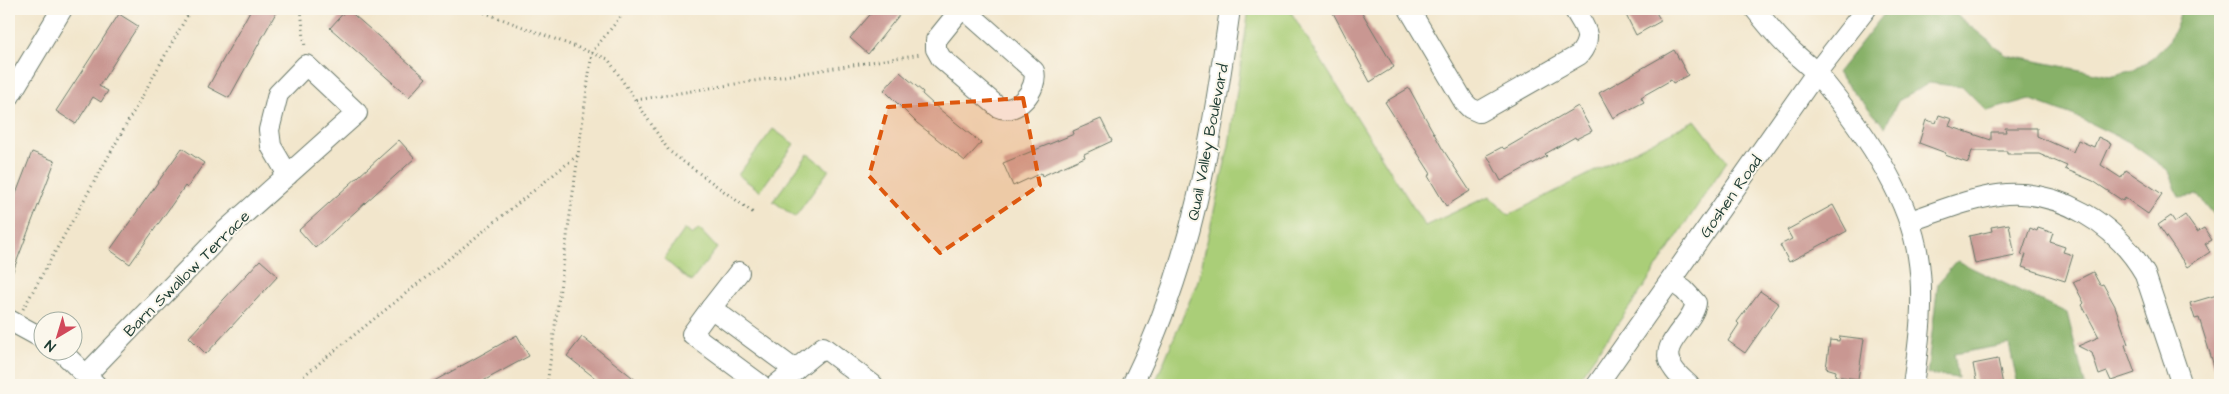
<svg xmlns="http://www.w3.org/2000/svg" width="2229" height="394" font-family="'Architects Daughter',sans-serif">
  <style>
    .green { fill: #aace78; stroke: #648656 }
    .forest { fill: #87b168; stroke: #53774e }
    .building { fill: #c99792 }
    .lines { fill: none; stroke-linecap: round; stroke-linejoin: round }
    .minor-casing { stroke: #697869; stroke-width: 22 }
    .path { stroke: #697869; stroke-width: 3; stroke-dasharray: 1 4; stroke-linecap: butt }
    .minor { stroke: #fff; stroke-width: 20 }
    .marked { fill: #de580e; fill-opacity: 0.2; stroke: #de580e; stroke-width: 4; stroke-dasharray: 10 6; stroke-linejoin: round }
    .labels { text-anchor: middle; stroke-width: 4; stroke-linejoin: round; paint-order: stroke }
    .street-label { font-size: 16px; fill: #1f3d34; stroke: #fbf7ec }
  </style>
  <rect width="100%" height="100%" fill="#fbf7ec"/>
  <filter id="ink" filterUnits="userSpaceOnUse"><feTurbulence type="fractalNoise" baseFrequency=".02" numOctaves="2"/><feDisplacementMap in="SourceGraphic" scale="10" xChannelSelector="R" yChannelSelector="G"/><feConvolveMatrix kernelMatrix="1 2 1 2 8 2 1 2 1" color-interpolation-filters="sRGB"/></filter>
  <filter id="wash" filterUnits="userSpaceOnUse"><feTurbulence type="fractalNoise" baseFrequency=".0096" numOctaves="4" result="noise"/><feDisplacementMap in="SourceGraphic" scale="20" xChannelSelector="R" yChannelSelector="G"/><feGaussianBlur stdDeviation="1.12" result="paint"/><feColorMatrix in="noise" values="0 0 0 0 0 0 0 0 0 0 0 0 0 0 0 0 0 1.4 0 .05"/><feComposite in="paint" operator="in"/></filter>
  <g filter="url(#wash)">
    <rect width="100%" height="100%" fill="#f2e6cc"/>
    <g class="green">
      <polygon points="1249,9 1289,9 1425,226 1489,196 1509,215 1695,120 1727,161 1641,291 1574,385 1154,385 1198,281 1229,145"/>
      <polygon points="773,129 794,144 760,191 738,175"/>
      <polygon points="808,154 829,170 795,217 773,201"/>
      <polygon points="685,229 692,235 699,229 717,248 691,282 664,259"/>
    </g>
    <g class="forest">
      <polygon points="1888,9 1949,9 2006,55 2110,76 2134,70 2153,58 2169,41 2178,22 2181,9 2220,9 2220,222 2198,195 2179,197 2169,171 2129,142 2075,116 2029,99 1987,111 1963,87 1929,83 1898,101 1885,127 1837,73"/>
      <polygon points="1957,261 2067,313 2085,385 2018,385 2009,344 1954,354 1958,378 1927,374 1938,283"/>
    </g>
    <g id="blocks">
      <g class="building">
        <polygon points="251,9 278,9 229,98 208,87"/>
        <polygon points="347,9 426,78 409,97 330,28"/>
        <polygon points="875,9 904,9 868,54 850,38"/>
        <polygon points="1331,9 1360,9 1394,67 1370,82"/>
        <polygon points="1623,9 1654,9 1661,21 1636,35"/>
        <polygon points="119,14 138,26 99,86 108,91 101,102 93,97 76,124 56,111"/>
        <polygon points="1674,50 1688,75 1673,83 1671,80 1641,97 1644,102 1613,118 1599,93"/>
        <polygon points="900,72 923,92 922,94 933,104 981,143 965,161 917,123 884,90"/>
        <polygon points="1409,88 1442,148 1470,191 1446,206 1428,176 1431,174 1385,102"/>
        <polygon points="1578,106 1592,131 1576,139 1575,137 1545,154 1547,156 1501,181 1487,155 1502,147 1504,149"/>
        <polygon points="1939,115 1952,119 1949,126 1991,140 1991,132 2006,132 2005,128 2037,128 2037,136 2073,152 2078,140 2094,147 2098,137 2111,143 2101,165 2121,178 2126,170 2162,194 2148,214 2125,198 2123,201 2093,181 2065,169 2067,166 2039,154 2007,154 2007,151 1972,151 1968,163 1945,155 1946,153 1919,143 1926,120 1936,123"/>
        <polygon points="1101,119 1112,141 1084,154 1085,157 1042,176 1041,173 1013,186 1003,163 1074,134 1073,131"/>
        <polygon points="399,140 415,158 315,248 299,230"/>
        <polygon points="182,148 204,163 187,188 185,186 130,264 110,250"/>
        <polygon points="32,152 55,161 10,279 9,212"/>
        <polygon points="1833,205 1847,231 1789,262 1780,245 1792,239 1787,230"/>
        <polygon points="2185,215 2197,232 2204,228 2212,240 2205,244 2210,252 2187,267 2158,225 2171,216 2175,222"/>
        <polygon points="2009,224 2015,256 1975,264 1969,236 1992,231 1991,227"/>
        <polygon points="2030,228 2037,231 2038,228 2053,233 2050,242 2065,247 2063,252 2073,255 2065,281 2022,267 2026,254 2021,255"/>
        <polygon points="260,260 278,276 206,354 189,337"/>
        <polygon points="2093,272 2100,285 2103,284 2115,306 2128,344 2125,345 2135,373 2111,381 2107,372 2099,375 2092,353 2078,346 2099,337 2082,305 2084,303 2073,282"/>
        <polygon points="1760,291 1779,304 1745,353 1728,341 1739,324 1737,322"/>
        <polygon points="2217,295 2220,304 2220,375 2217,376 2199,318 2195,319 2190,303"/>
        <polygon points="517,335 529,356 476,385 427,385"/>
        <polygon points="1840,336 1864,339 1858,379 1835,376 1836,371 1826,368 1830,340 1839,341"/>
        <polygon points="582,337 642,385 604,385 567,356"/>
        <polygon points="1998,359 2003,385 1977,385 1973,364"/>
      </g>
    </g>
  </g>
  <g filter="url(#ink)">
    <use href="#blocks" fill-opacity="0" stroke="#697869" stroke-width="1"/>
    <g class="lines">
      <defs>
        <g id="minor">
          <path d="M961 9 936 40V49L941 58 998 107C1016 116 1039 89 1034 71L964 9"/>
          <path d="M1409 9 1464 102 1470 108 1479 112 1579 55C1595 36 1584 27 1574 9"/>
          <path d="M1755 9C1766 23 1777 37 1790 49 1799 58 1810 66 1818 75 1859 124 1908 192 1918 256 1925 299 1919 343 1913 385"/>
          <polyline points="9,97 62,9"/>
          <path d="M1910 221C1938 212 1968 199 1998 195 2058 187 2116 224 2145 274L2182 385"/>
          <path d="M1671 281 1684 290 1696 303C1693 325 1655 345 1673 368 1677 375 1684 380 1689 385"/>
          <polyline points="711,308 739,272"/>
          <polyline points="9,320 42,338"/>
          <polyline points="62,352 96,385"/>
          <polyline points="86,375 225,231 339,129 357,113 306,65 278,94 269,130 271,146 288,175"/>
          <polyline points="761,385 692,334 711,308 795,370"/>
          <polyline points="776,385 823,347 873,385"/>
          <path d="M1132 385C1193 262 1211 143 1230 9"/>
          <polyline points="1597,385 1816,73 1866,9"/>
        </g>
      </defs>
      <use href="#minor" class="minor-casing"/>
      <g class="path">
        <polyline points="301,9 305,48"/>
        <polyline points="475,9 608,59 669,151 755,214"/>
        <polyline points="636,100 921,54"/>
        <polyline points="23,309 191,9"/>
        <polyline points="292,385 578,155"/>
        <polyline points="547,385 592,52 627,9"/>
      </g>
      <use href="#minor" class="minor"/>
    </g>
  </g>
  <path class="marked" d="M1023 98 1040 185 940 253 869 176 888 107Z"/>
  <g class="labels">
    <g class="street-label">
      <text transform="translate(1207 142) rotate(-79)" y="6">Quail Valley Boulevard</text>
      <text transform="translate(1730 196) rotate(-55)" y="6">Goshen Road</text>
      <text transform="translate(186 273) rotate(-45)" y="6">Barn Swallow Terrace</text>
    </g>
  </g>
  <rect width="2229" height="394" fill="none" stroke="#fbf7ec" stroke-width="30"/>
  <g transform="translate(58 336) rotate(218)"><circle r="24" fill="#fbf7ec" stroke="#a3ada2"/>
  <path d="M0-4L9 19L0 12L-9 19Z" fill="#d1495b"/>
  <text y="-8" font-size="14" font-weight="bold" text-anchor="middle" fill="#1f3d34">N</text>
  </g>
</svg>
